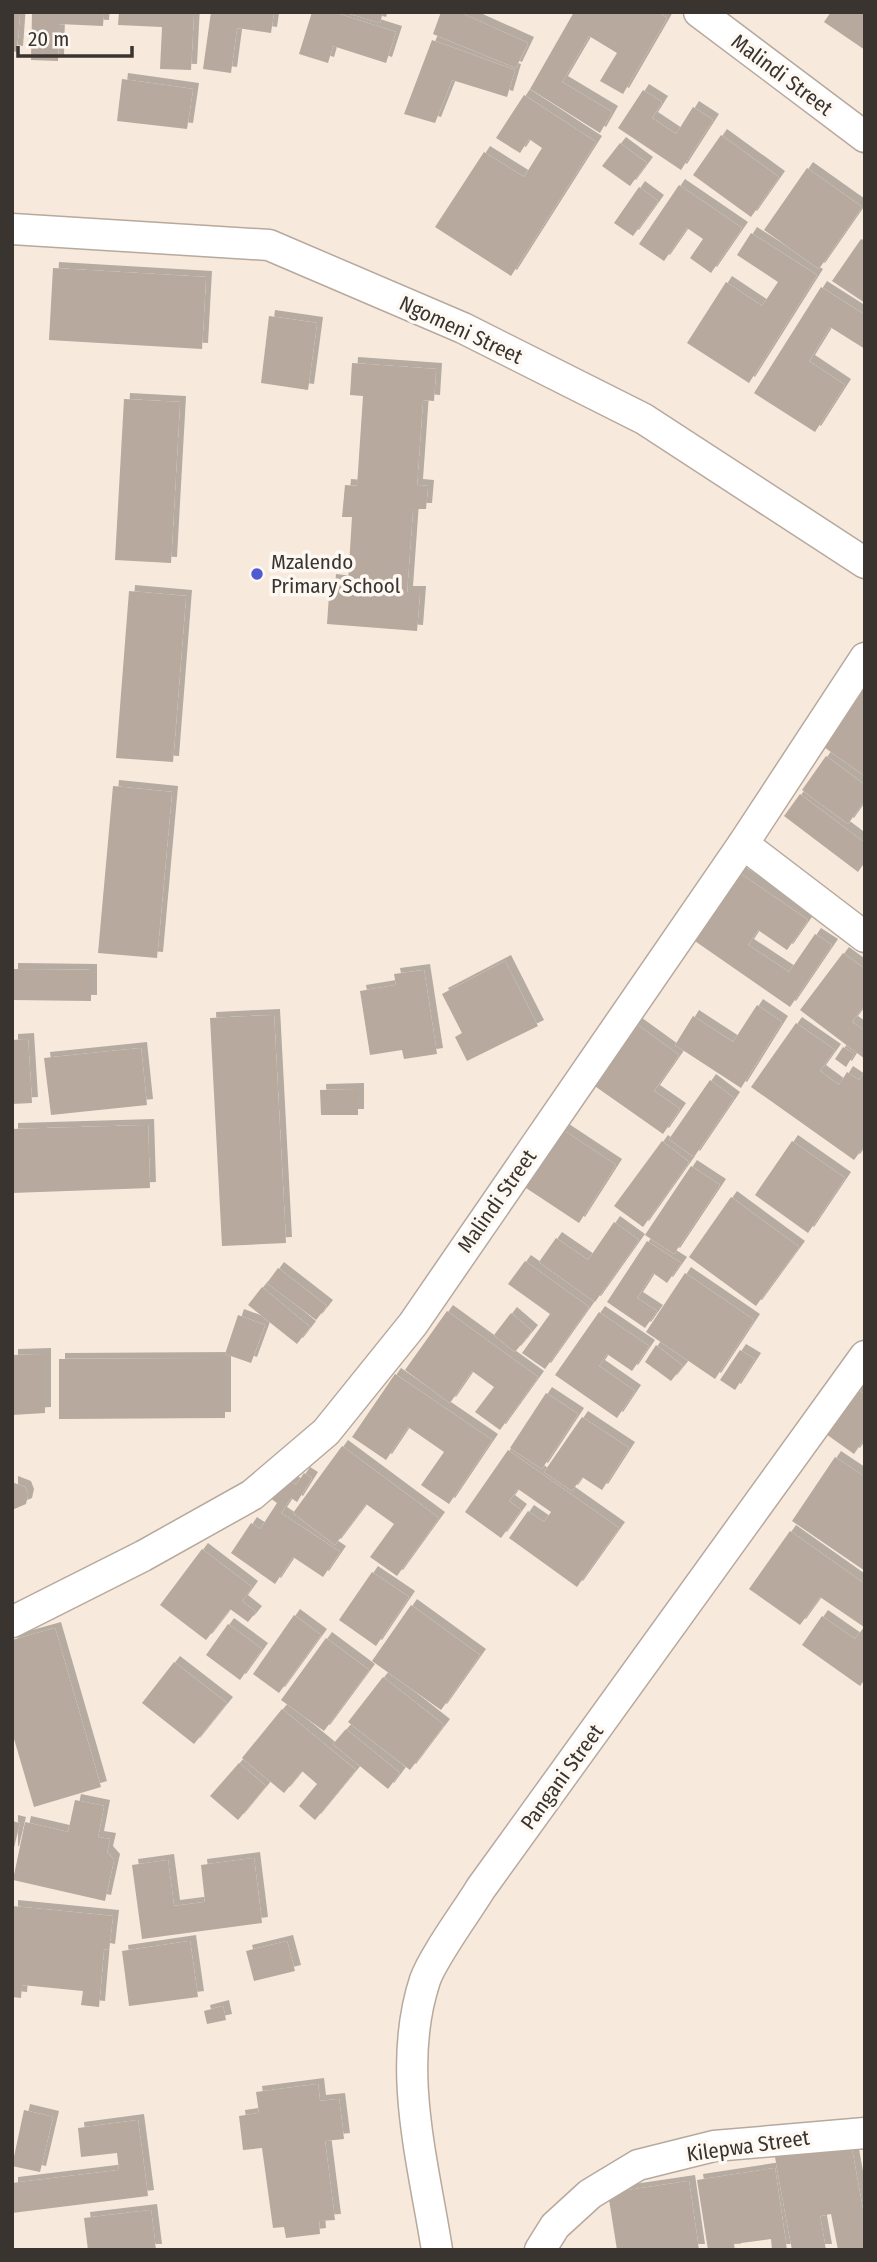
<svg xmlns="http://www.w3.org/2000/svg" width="877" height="2262" font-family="'Fira Sans Condensed',sans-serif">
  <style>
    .building { fill: #b7a99d; filter: url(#shadow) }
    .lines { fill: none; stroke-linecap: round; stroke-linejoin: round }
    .street-casing { stroke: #b7a99d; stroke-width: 33 }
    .street { stroke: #fff; stroke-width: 30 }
    .poi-dot { fill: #4f5cd1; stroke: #fef8f3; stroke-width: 2.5 }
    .labels { text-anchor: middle; stroke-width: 7; stroke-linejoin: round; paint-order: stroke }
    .street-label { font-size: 21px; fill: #3a3430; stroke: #fef8f3 }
    .poi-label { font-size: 21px; fill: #3a3430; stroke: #fef8f3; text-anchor: start }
  </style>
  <defs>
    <filter id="shadow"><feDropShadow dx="6" dy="-6" stdDeviation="0" flood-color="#0004"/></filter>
  </defs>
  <rect width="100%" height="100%" fill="#f7e9dc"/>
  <g class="building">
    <polygon points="12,12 20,12 17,52 12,51"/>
    <polygon points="32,12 104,12 103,26 59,24 58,61 31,60"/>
    <polygon points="119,12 194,12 191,70 160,69 162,27 118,25"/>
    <polygon points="211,12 274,12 271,33 237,28 231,73 203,69"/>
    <polygon points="312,12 333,12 396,32 386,63 333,46 328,63 299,54"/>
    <polygon points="344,12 383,12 380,23"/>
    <polygon points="441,12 459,12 528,43 516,68 433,34"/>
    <polygon points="574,12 658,12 667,18 623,94 600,81 617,53 589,36 562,82 612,112 600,133 530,89"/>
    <polygon points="831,12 865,12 865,50 824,22"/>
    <polygon points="432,40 515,70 507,97 452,80 435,123 404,114"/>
    <polygon points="122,79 193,89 187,129 117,121"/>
    <polygon points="643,90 662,102 652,118 676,134 693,107 713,120 681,170 618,128"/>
    <polygon points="524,95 596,142 511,276 435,227 484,152 524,177 542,148 529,139 520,153 496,138"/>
    <polygon points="721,135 779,177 751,217 693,175"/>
    <polygon points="620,143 647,163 630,186 602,166"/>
    <polygon points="807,168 862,207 819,269 764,230"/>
    <polygon points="679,185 742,228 711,273 690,258 703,239 687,228 664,261 639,244"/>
    <polygon points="639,187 658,201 633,236 614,223"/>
    <polygon points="751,233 817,275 749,383 687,343 726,282 762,306 778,282 737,255"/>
    <polygon points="861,239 865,242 865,303 832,281"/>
    <polygon points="53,268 206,277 202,349 49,340"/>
    <polygon points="821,287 865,315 865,349 830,327 809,361 845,385 815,432 754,393"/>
    <polygon points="269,316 317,323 308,390 261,383"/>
    <polygon points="352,363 436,369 434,401 423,400 417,485 428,486 426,509 413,509 407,592 420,592 417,631 327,624 330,580 348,582 352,517 342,517 345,485 357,486 363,396 350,395"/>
    <polygon points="124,399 180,402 171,563 115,560"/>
    <polygon points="129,591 186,596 173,762 116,758"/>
    <polygon points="865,685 865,776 821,745"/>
    <polygon points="826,756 865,785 865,800 848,824 802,790"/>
    <polygon points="113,786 172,792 157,958 98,953"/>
    <polygon points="800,794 865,843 865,862 858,872 784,816"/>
    <polygon points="738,872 808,920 787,950 758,930 748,945 789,972 815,934 832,945 790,1007 692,939"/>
    <polygon points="843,953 865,969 865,1005 852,1022 865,1031 865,1059 800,1010"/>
    <polygon points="505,961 538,1026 467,1061 455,1037 462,1033 442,994"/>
    <polygon points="12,969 91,970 91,1001 12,1000"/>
    <polygon points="424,970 437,1054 404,1059 402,1050 370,1055 360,991 396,985 394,974"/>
    <polygon points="757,1005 782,1022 741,1088 675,1045 693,1016 733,1042"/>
    <polygon points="274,1015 286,1243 222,1246 210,1018"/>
    <polygon points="632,1021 679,1055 654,1091 680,1109 663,1134 589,1082"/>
    <polygon points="796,1023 835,1050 820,1071 839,1085 847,1072 859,1080 865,1072 865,1145 854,1160 751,1087"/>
    <polygon points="28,1039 32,1103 12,1104 12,1040"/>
    <polygon points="843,1047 854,1054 846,1067 835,1059"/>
    <polygon points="141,1048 147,1105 51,1115 44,1058"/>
    <polygon points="710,1080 734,1098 694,1157 669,1139"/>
    <polygon points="358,1089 358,1115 321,1115 320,1090"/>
    <polygon points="148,1125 150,1188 12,1193 12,1129"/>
    <polygon points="560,1128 616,1165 579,1223 523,1186"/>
    <polygon points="662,1141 689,1162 643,1227 614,1206"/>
    <polygon points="792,1141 845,1178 808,1233 755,1195"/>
    <polygon points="691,1166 720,1185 674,1254 645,1235"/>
    <polygon points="731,1197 799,1247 756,1306 689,1257"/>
    <polygon points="614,1222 639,1240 595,1302 539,1262 556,1238 588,1260"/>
    <polygon points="647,1241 681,1263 667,1283 653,1273 637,1298 657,1311 645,1328 607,1302"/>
    <polygon points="525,1261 589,1307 545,1369 522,1353 550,1314 508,1284"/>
    <polygon points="278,1268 327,1306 316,1320 267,1283"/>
    <polygon points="685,1273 754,1320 715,1379 646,1332"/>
    <polygon points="262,1287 310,1327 297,1344 248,1305"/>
    <polygon points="447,1311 538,1377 500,1430 475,1412 494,1387 472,1371 450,1403 405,1370"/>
    <polygon points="599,1312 649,1346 632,1371 607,1354 599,1366 635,1391 617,1418 555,1375"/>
    <polygon points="511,1313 532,1331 515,1352 494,1335"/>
    <polygon points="238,1315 265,1325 251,1363 225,1354"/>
    <polygon points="656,1345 683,1366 671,1381 645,1362"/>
    <polygon points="740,1350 755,1359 735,1390 720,1380"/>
    <polygon points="45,1354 45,1413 12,1415 12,1355"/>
    <polygon points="225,1358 225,1418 59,1419 59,1359"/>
    <polygon points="395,1374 492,1440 449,1504 421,1485 444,1452 408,1427 386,1460 352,1437"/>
    <polygon points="851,1385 865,1395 865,1438 854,1454 819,1429"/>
    <polygon points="546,1393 578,1414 542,1469 510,1448"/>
    <polygon points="582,1417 629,1448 602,1490 582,1477 572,1491 544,1472"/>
    <polygon points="342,1446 439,1518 397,1576 370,1557 394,1524 366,1504 335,1545 293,1513"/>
    <polygon points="508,1450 619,1528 577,1587 509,1538 528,1511 544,1522 551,1512 518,1489 509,1501 521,1510 501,1538 465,1512"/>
    <polygon points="835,1457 865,1477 865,1571 792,1521"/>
    <polygon points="304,1473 312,1478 297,1502 291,1498 281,1513 340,1552 323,1577 293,1557 275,1584 231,1553 251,1523 260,1529 277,1503 270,1498 284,1477 296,1485"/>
    <polygon points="12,1482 25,1487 28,1495 26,1504 12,1510"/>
    <polygon points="790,1531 865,1584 865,1679 860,1686 802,1645 822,1616 855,1639 864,1627 820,1597 800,1625 749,1589"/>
    <polygon points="202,1549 252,1587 242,1601 256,1612 248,1622 230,1609 206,1640 160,1605"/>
    <polygon points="372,1572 409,1597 376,1646 339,1620"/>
    <polygon points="411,1605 480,1655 441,1710 372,1661"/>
    <polygon points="294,1615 321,1635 279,1693 253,1674"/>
    <polygon points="228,1624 262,1649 240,1680 206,1655"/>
    <polygon points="55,1628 101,1787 34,1807 12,1732 12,1640"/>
    <polygon points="326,1638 369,1670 324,1731 281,1700"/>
    <polygon points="174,1662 227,1703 194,1744 142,1703"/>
    <polygon points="383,1677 444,1725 410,1770 348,1722"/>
    <polygon points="282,1709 356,1770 315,1820 299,1806 317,1784 302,1771 284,1793 242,1758"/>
    <polygon points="346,1729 400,1773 388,1789 333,1744"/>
    <polygon points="239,1763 266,1786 238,1820 210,1796"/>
    <polygon points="75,1800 104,1806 98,1837 110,1839 107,1852 114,1860 105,1901 13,1880 25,1822 68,1832"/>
    <polygon points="12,1821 20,1823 13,1852 12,1852"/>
    <polygon points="254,1858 262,1923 142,1939 132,1865 168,1860 174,1906 205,1902 201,1865"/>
    <polygon points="12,1906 113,1916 109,1950 104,1949 99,2007 81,2005 83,1991 22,1985 21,1998 12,1997"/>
    <polygon points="190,1941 198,1997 129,2006 122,1951"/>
    <polygon points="287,1941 295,1971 254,1981 246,1951"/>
    <polygon points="223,2006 226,2020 207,2024 204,2011"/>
    <polygon points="318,2084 320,2101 339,2099 344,2139 325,2141 335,2220 319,2221 320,2234 286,2238 284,2227 273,2228 262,2148 243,2150 239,2116 259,2113 256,2092"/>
    <polygon points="24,2110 53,2117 40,2172 12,2166"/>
    <polygon points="138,2120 148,2196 12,2213 12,2183 119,2170 117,2153 81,2157 78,2128"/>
    <polygon points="851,2144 865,2221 865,2250 838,2250 831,2214 820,2216 826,2250 792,2250 775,2157"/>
    <polygon points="775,2168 787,2250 772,2250 771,2239 734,2244 735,2250 708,2250 697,2180"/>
    <polygon points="689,2181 699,2250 617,2250 608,2193"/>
    <polygon points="151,2210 156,2250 88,2250 84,2218"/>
  </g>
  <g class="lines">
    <defs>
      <g id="street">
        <polyline points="699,12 865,137"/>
        <polyline points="12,229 269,245 463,328 644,419 865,563"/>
        <polyline points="743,844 865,937"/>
        <polyline points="12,1622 143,1556 252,1495 326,1432 413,1324 743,844 865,658"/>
        <path d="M437 2250C423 2161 396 2068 425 1980 433 1957 467 1911 481 1888L865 1356"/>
        <polyline points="540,2250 555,2226 590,2194 638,2165 714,2146 865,2133"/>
      </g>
    </defs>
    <use href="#street" class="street-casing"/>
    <use href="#street" class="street"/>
  </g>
  <circle class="poi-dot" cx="257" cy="574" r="7"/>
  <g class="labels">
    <g class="street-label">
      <text transform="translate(782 75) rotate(37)" y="7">Malindi Street</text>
      <text transform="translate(461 330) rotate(25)" y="7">Ngomeni Street</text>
      <text transform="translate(497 1201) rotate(-55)" y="7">Malindi Street</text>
      <text transform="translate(562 1777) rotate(-54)" y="7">Pangani Street</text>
      <text transform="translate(748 2146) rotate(-8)" y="7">Kilepwa Street</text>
    </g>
    <g class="poi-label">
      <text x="271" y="569">Mzalendo<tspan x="271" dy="24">Primary School</tspan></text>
    </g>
  </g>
  <rect width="877" height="2262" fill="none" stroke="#3a3430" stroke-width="28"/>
  <path d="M18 46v10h114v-10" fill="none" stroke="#3a3430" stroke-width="3.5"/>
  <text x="28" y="46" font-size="21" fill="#3a3430" stroke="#fef8f3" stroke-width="5" paint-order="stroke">20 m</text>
</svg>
